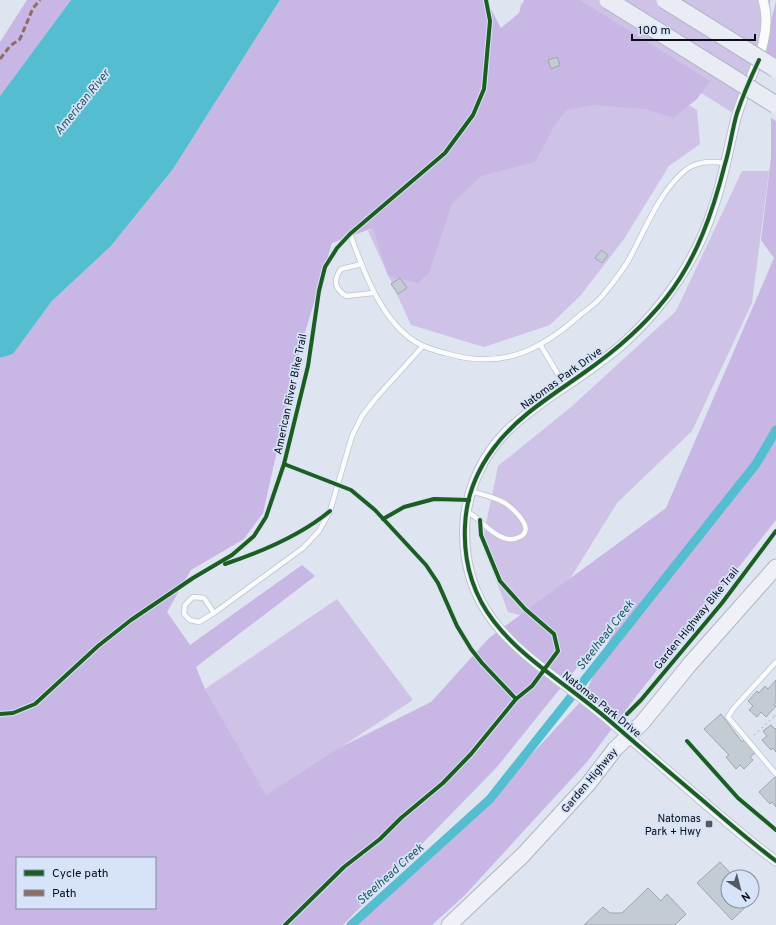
<svg xmlns="http://www.w3.org/2000/svg" width="776" height="925" font-family="Overpass,sans-serif">
  <style>
    .green { fill: #cfc2e7 }
    .forest { fill: #c8b6e5; fill-rule: evenodd }
    .water { fill: #54bdd0 }
    .lines { fill: none; stroke-linecap: round; stroke-linejoin: round }
    .canal { stroke: #54bdd0; stroke-width: 9 }
    .building { fill: #c4ccd3; stroke: #9ea5ad }
    .lane-casing { stroke: #bec3cb; stroke-width: 6 }
    .street-casing { stroke: #bec3cb; stroke-width: 11 }
    .primary-casing { stroke: #b0b4c2; stroke-width: 17 }
    .path { stroke: #c5c8cb; stroke-width: 1.5; stroke-dasharray: 2 3; stroke-linecap: butt }
    .lane { stroke: #fafbfd; stroke-width: 4.5 }
    .street { stroke: #fafbfd; stroke-width: 9 }
    .primary { stroke: #f0f1f8; stroke-width: 15 }
    .highway-bridge-casing { stroke: #b0b4c2; stroke-width: 19; stroke-linecap: butt }
    .highway-bridge { stroke: #e9ebf5; stroke-width: 17 }
    .quiet { stroke: #8d6e63; stroke-width: 3; stroke-dasharray: 6 3; stroke-linecap: butt }
    .cycleway-casing { stroke: #d6e3f8; stroke-width: 6 }
    .cycleway { stroke: #1b5e20; stroke-width: 4 }
    .poi-dot { fill: #545a62; stroke: #d6e3f8; stroke-width: 1.5 }
    .labels { text-anchor: middle; stroke-width: 3.5; stroke-linejoin: round; paint-order: stroke }
    .street-label { font-size: 11px; fill: #0a0f16; stroke: #d6e3f8 }
    .poi-label { font-size: 11px; fill: #0a0f16; stroke: #d6e3f8; text-anchor: end }
    .water-label { font-size: 12px; font-style: italic; fill: #245a63; stroke: #d6e3f8 }
  </style>
  <rect width="100%" height="100%" fill="#dee5f0"/>
  <g class="green">
    <polygon points="554,0 771,0 736,115"/>
    <polygon points="521,3 697,110 700,144 669,166 624,239 581,295 550,325 484,347 411,325 368,231 437,181 503,115"/>
    <polygon points="742,171 769,171 752,303 692,431 617,503 544,621 508,612 482,543 498,466 571,407 676,311"/>
    <polygon points="337,599 413,700 266,796 205,689"/>
  </g>
  <g class="forest">
    <polygon points="27,0 71,0 0,96 0,42"/>
    <path d="M280 0H486L501 28 519 13 524 0H580L710 81 697 99 673 118 645 109 593 105 566 110 556 123 535 162 481 176 452 204 429 273 418 283 388 276 373 228 332 243 300 349 263 513 244 539 191 570 167 612 190 645 302 565 315 576 196 667 205 689 266 795 339 748 431 702 489 638 666 508 774 258 761 240 771 158V118L776 121V520L634 699 587 762 464 896 432 925H354L490 799 583 699 621 613 497 767 343 925H0V358L13 354 52 301 111 246 173 169ZM17 858H155V908H17Z"/>
    <polygon points="776,1 776,60 763,53"/>
  </g>
  <polygon class="water" points="71,0 280,0 173,169 111,246 52,301 13,354 0,358 0,96"/>
  <g class="lines">
    <polyline class="canal" points="351,925 490,799 756,464 776,430"/>
  </g>
  <g class="building">
    <polygon points="557,57 560,65 551,69 548,60"/>
    <polygon points="601,250 608,255 602,263 595,258"/>
    <polygon points="400,278 407,288 398,294 391,284"/>
    <polygon points="776,680 776,702 774,705 776,706 766,717 761,712 757,717 749,710 753,706 748,701 757,691 759,693 765,686 768,689"/>
    <polygon points="721,714 742,742 744,740 755,753 750,757 753,760 744,769 740,765 736,769 726,757 729,755 704,729"/>
    <polygon points="771,725 775,729 776,728 776,752 773,748 771,750 762,740 767,736 763,731"/>
    <polygon points="775,777 776,777 776,807 772,802 770,804 759,792"/>
    <polygon points="720,862 734,877 728,877 728,901 752,901 752,896 755,898 732,920 697,883"/>
    <polygon points="648,888 661,901 667,894 686,914 675,925 584,925 603,907 610,913 622,913"/>
  </g>
  <g class="lines">
    <defs>
      <g id="lane">
        <path d="M350 234C362 267 378 311 405 334 417 345 430 349 445 353 500 370 539 352 580 315 588 309 597 303 603 295 611 285 621 273 628 261 645 231 656 198 681 174 694 161 708 161 726 163"/>
        <path d="M362 264 341 269C333 280 334 288 346 296L373 293"/>
        <polyline points="541,346 565,386"/>
        <path d="M466 511C480 518 489 533 504 538 513 542 531 536 524 523 520 516 512 508 505 503 495 497 482 494 470 491"/>
        <polyline points="214,613 204,598 193,597 185,605 184,614 190,620 199,622 214,613 303,548 319,531 330,511 352,436 362,416 376,398 422,347"/>
        <polyline points="776,662 733,709 728,717 776,774"/>
      </g>
      <path id="street" d="M763 0C776 41 744 83 735 122 728 151 723 180 713 208 697 259 665 305 626 341 589 375 542 397 506 432 483 455 468 488 465 521 458 629 541 661 610 721 642 749 675 777 707 805 730 824 752 844 776 861"/>
      <polyline id="primary" points="449,925 523,855 589,783 615,749 642,723 690,664 776,567"/>
    </defs>
    <use href="#lane" class="lane-casing"/>
    <use href="#street" class="street-casing"/>
    <use href="#primary" class="primary-casing"/>
    <g class="path">
      <polyline points="770,712 776,717"/>
      <polyline points="754,735 776,715"/>
    </g>
    <use href="#lane" class="lane"/>
    <use href="#street" class="street"/>
    <use href="#primary" class="primary"/>
    <defs>
      <g id="highway-bridge">
        <polyline points="608,0 776,105"/>
        <polyline points="665,0 776,69"/>
      </g>
    </defs>
    <use href="#highway-bridge" class="highway-bridge-casing"/>
    <use href="#highway-bridge" class="highway-bridge"/>
    <polyline class="quiet" points="0,59 10,46 20,39 33,8 40,0"/>
    <defs>
      <g id="cycleway">
        <path d="M759 60C751 77 743 95 737 113 732 130 730 148 725 164 713 211 697 259 666 298 643 327 615 351 585 372 553 395 517 416 493 449 476 472 466 498 465 526 460 630 545 664 611 722 643 750 675 777 707 804 730 824 752 843 776 861"/>
        <polyline points="284,464 351,490 375,510 426,565 438,583 457,626 471,649 482,663 516,699"/>
        <polyline points="383,519 404,507 434,499 469,500"/>
        <path d="M225 564C261 552 300 536 330 511"/>
        <polyline points="0,714 13,713 35,704 98,646 131,620 193,578 232,555 254,536 266,517 284,464 308,366 319,291 325,267 337,248 350,234 445,153 473,115 484,89 490,21 486,0"/>
        <polyline points="627,714 641,700 722,603 776,531"/>
        <polyline points="687,741 738,798 776,830"/>
        <polyline points="285,925 344,867 380,839 401,818 443,783 471,754 516,699 532,686 558,651 554,634 525,609 500,581 481,535 480,520"/>
      </g>
    </defs>
    <use href="#cycleway" class="cycleway-casing"/>
    <use href="#cycleway" class="cycleway"/>
  </g>
  <rect class="poi-dot" x="705" y="820" width="8" height="8" rx="2"/>
  <g class="labels">
    <g class="street-label">
      <text transform="translate(561 378) rotate(-36)" y="4">Natomas Park Drive</text>
      <text transform="translate(290 394) rotate(-78)" y="4">American River Bike Trail</text>
      <text transform="translate(696 618) rotate(-51)" y="4">Garden Highway Bike Trail</text>
      <text transform="translate(602 704) rotate(39)" y="4">Natomas Park Drive</text>
      <text transform="translate(589 780) rotate(-50)" y="4">Garden Highway</text>
    </g>
    <g class="poi-label">
      <text x="701" y="822">Natomas<tspan x="701" dy="13">Park + Hwy</tspan></text>
    </g>
    <g class="water-label">
      <text transform="translate(82 102) rotate(-51)" y="4">American River</text>
      <text transform="translate(605 635) rotate(-52)" y="4">Steelhead Creek</text>
      <text transform="translate(390 874) rotate(-42)" y="4">Steelhead Creek</text>
    </g>
  </g>
  <rect x="16" y="857" width="140" height="52" fill="#d6e3f8" stroke="#848e9e"/>
  <rect x="24" y="870" width="20" height="6" fill="#1b5e20" stroke="#848e9e"/>
  <text x="52" y="877" font-size="12" fill="#0a0f16">Cycle path</text>
  <rect x="24" y="890" width="20" height="6" fill="#8d6e63" stroke="#848e9e"/>
  <text x="52" y="897" font-size="12" fill="#0a0f16">Path</text>
  <g transform="translate(740 889) rotate(144)"><circle r="19" fill="#d6e3f8" stroke="#848e9e"/>
  <path d="M0-3L7 15L0 10L-7 15Z" fill="#545a62"/>
  <text y="-6" font-size="11" font-weight="bold" text-anchor="middle" fill="#0a0f16">N</text>
  </g>
  <path d="M632 34v6h123v-6" fill="none" stroke="#0a0f16" stroke-width="2"/>
  <text x="638" y="34" font-size="12" fill="#0a0f16" stroke="#d6e3f8" stroke-width="3" paint-order="stroke">100 m</text>
</svg>
